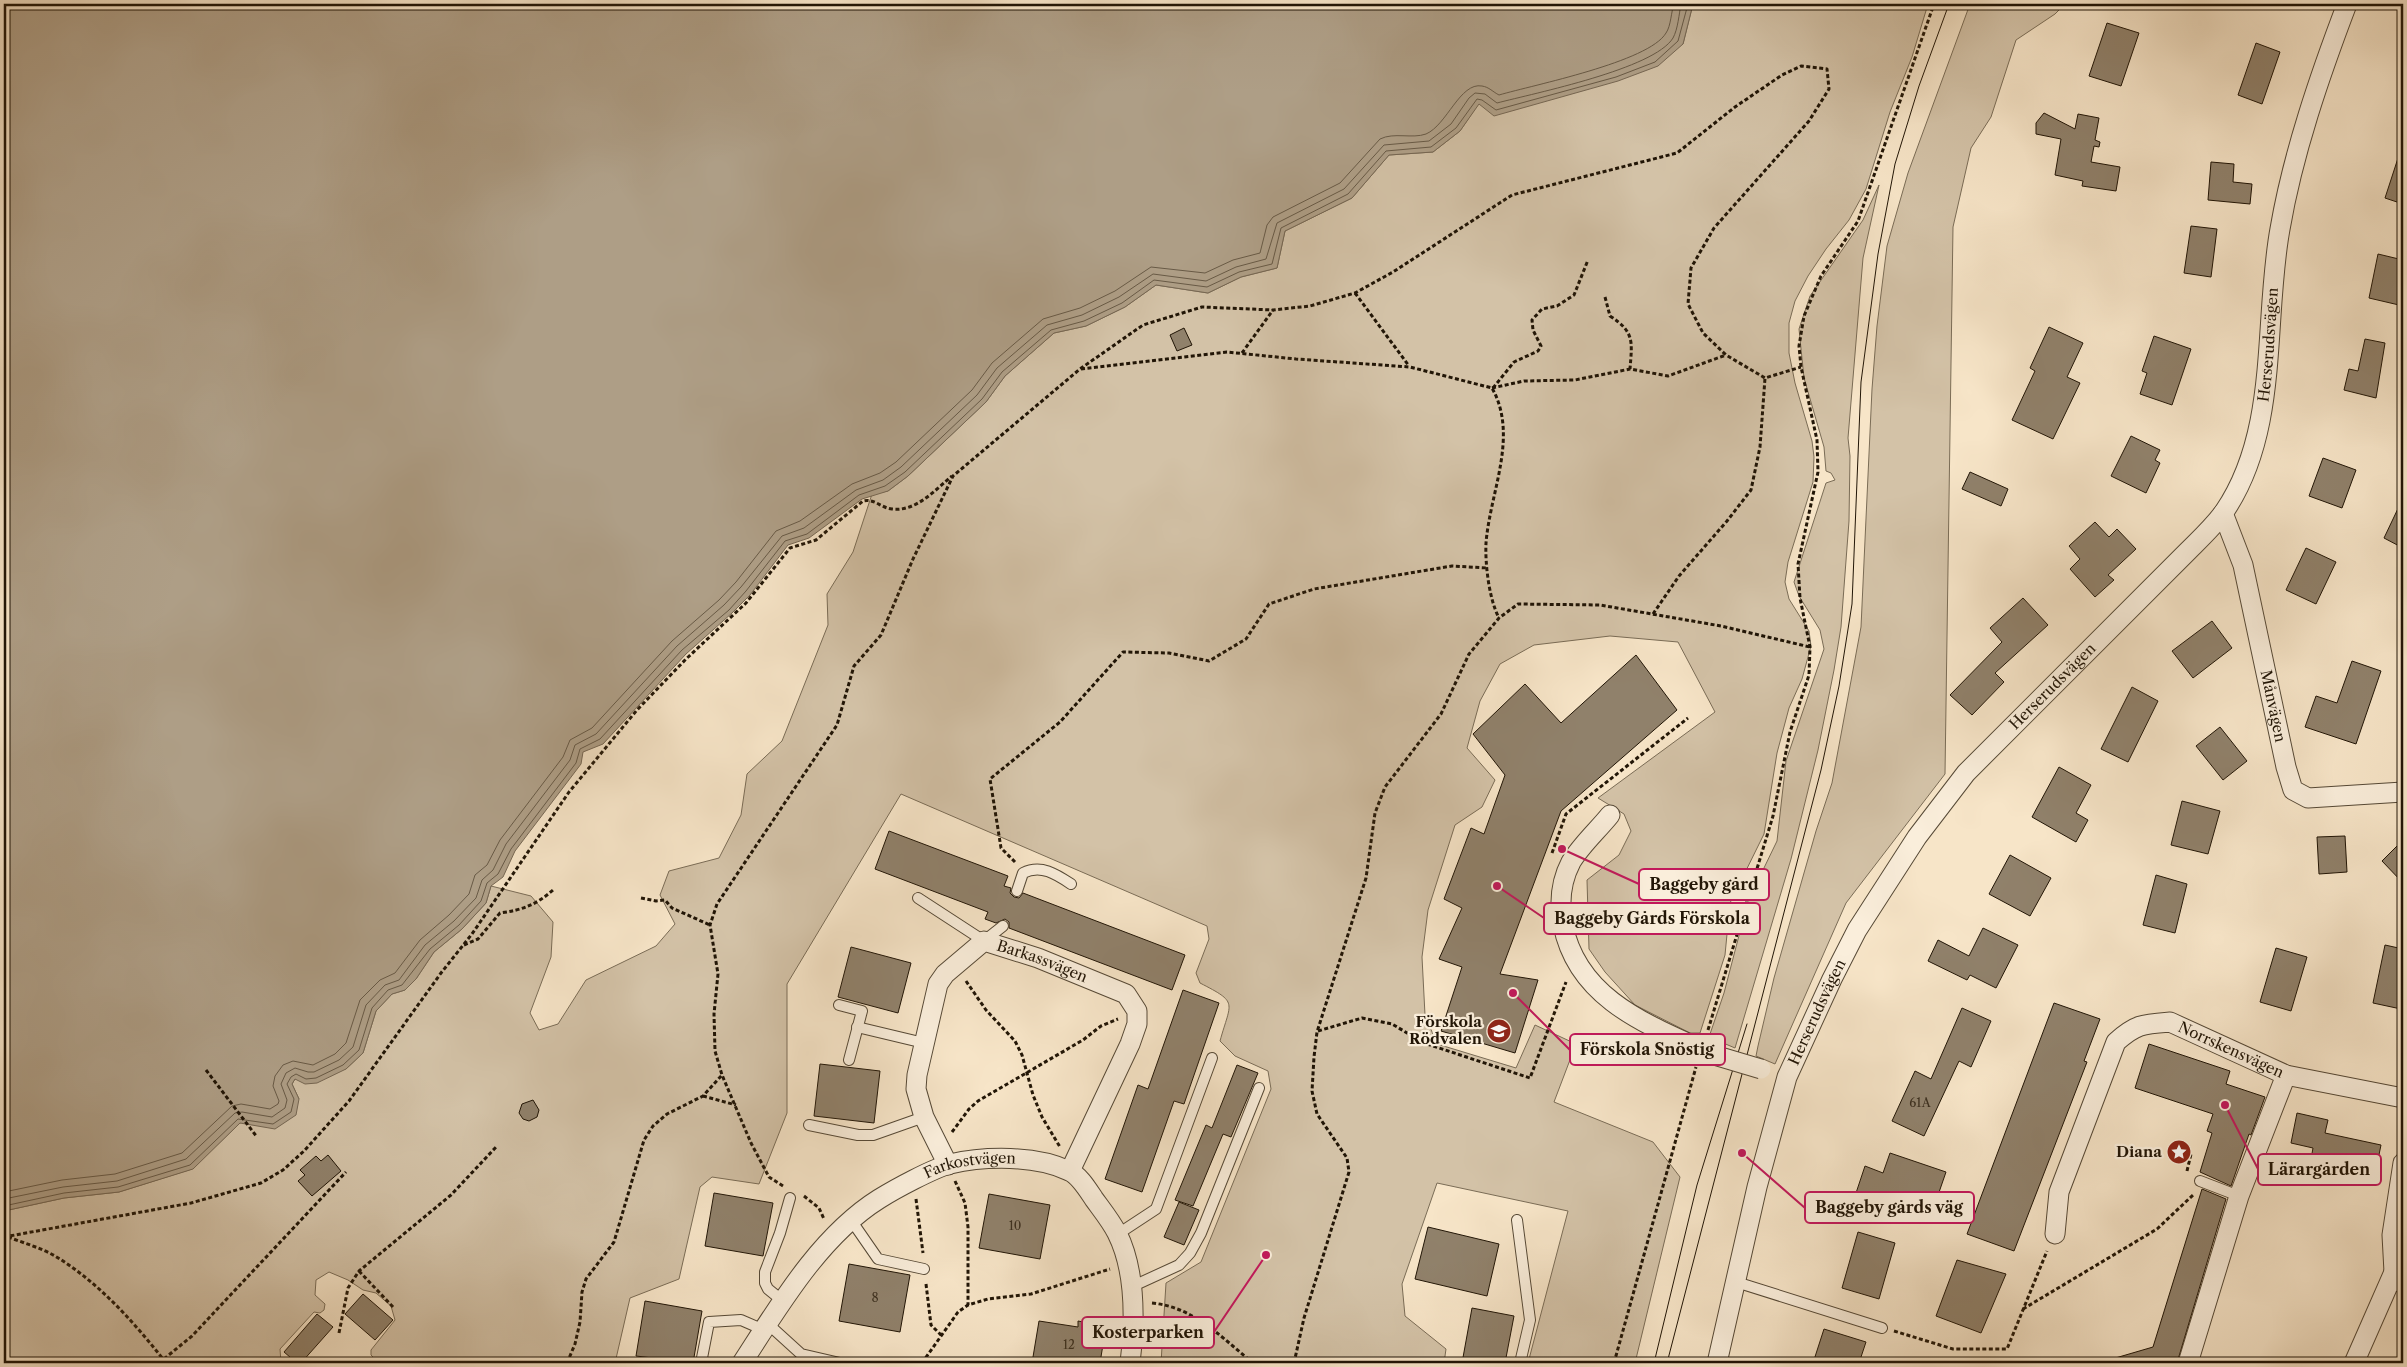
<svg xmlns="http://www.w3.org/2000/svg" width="2407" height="1367" font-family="'Libre Caslon Text',serif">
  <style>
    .green { fill: #d3c2a7; stroke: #7a6c56 }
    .water { fill: #ae9e86; stroke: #766753 }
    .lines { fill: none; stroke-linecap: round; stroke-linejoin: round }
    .shore { stroke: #685a46; stroke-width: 1 }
    .building { fill: #90816b; stroke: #211506 }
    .lane-casing { stroke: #564936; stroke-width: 12 }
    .street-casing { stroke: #564936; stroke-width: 21 }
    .path { stroke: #211506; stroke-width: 3; stroke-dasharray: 4 2.5; stroke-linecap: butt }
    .lane { stroke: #faeedb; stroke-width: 10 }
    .street { stroke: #faeedb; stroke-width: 19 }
    .tram { stroke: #211506; stroke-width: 1 }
    .street-bridge-casing { stroke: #564936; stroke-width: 21; stroke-linecap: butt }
    .street-bridge { stroke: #faeedb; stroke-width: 19 }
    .labels { text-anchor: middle; stroke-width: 4.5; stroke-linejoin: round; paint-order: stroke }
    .number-label { font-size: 12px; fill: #3d301f }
    .street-label { font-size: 15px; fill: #211506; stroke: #faeedb }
    .poi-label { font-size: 15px; font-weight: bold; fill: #211506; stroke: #faeedb; text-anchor: end }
    .leader { fill: none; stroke: #c2185b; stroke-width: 2 }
    .callout-dot { fill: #c2185b; stroke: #faeedb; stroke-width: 2 }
    .callout { fill: #faeedb; stroke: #c2185b; stroke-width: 2 }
    .callout-label { font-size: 16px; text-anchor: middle; font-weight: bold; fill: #211506 }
  </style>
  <rect width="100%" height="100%" fill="#f7e5c8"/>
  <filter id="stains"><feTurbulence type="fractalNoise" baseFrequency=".004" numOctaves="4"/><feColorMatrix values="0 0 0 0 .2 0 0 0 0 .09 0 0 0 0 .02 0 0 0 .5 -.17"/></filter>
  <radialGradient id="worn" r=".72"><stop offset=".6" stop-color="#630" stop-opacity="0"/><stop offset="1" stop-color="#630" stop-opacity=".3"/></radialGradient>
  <g class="green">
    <path d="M1693 4H1928L1912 57 1890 112 1866 189 1849 220 1826 249 1808 276 1795 301 1789 323V353L1795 383 1812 441 1814 457 1813 482 1788 562 1785 582 1789 599 1809 631 1811 646 1802 679 1789 708 1777 753 1764 834 1730 903 1725 955 1700 1033H1690L1635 1005 1605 972 1589 949 1587 880 1619 855 1631 831 1624 814 1598 798 1715 712 1678 642 1610 636 1534 645 1500 664 1480 701 1467 748 1495 780 1482 807 1455 825 1428 910 1422 957 1425 1015 1437 1044 1516 1068 1535 1025 1576 1044 1554 1102 1653 1142 1680 1177 1635 1363H1528L1568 1211 1437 1183 1402 1284 1405 1316 1446 1349 1444 1363H1161L1166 1283 1201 1262 1271 1089 1268 1071 1235 1056 1220 1041C1231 1001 1239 1003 1200 983L1196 973 1209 939 1207 926 901 794 787 984V1113L759 1184 712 1177 700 1187 679 1279 630 1298 615 1363H379L371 1355V1350L395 1320 391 1306 376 1293 363 1290 348 1280 329 1272 316 1280 315 1295 325 1304 324 1310 320 1313 314 1312 280 1349 281 1363H4V1211L64 1198 119 1192 192 1169 240 1123 299 1099 292 1084 295 1079 346 1069 363 1053 376 1011 392 994 405 990 416 979 434 952 462 929 486 903 491 886 531 896 553 922 551 957 530 1013 539 1030 558 1024 586 980 656 946 675 924 660 895 669 871 719 858 741 815 747 774 782 741 828 625 827 594 853 552 872 494 888 491 908 476 986 402 1005 376 1054 333 1086 326 1125 307 1156 285 1208 293 1241 277 1277 268 1285 231 1352 198 1389 155 1433 152 1460 131 1479 103 1683 44Z"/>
    <polygon points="1970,4 2065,4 2055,14 2016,40 1991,117 1971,148 1953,227 1945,774 1846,903 1775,1064 1756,1056 1758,1046 1774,978 1816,831 1832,783 1861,627 1872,389 1877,326 1887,246 1908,173"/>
    <polygon points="1879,185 1863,258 1848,438 1850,456 1849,521 1841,627 1834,670 1818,750 1791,859 1735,1048 1709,1037 1724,993 1748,901 1777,841 1786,761 1824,649 1820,630 1799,596 1794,582 1826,483 1835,480 1831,473 1826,471 1824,447 1804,378 1799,329 1810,296 1863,220"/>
  </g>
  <polygon class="water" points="4,4 1693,4 1683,44 1658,66 1618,81 1494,116 1479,104 1460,131 1433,152 1389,155 1352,198 1285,231 1277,268 1241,277 1208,293 1156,285 1125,307 1086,326 1054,333 1005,376 986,402 908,476 888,491 862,499 809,538 788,545 750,595 732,613 686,654 603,744 583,752 581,764 515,851 503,877 491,886 486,903 462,929 434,952 416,979 405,990 392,994 376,1011 363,1053 346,1069 317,1083 305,1084 295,1079 292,1084 299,1099 296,1115 275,1129 240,1123 193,1169 119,1192 64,1198 4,1211"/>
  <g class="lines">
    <g class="shore">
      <path d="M4 1192 62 1180 115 1174 182 1153 232 1106 241 1104 270 1109 278 1104 279 1101 273 1086 275 1076 283 1065 293 1061 313 1065 335 1054 346 1043 360 1000 380 980 395 973 420 940 449 915 469 894 475 875 487 865 500 840 563 757 570 740 592 728 672 641 719 600 736 582 776 531 800 521 852 484 880 473 896 462 972 390 992 363 1043 319 1080 308 1115 291 1151 267 1205 273 1233 260 1260 253 1267 225 1273 217 1340 183 1380 139C1394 132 1412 139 1426 134 1447 125 1460 82 1482 86 1489 87 1493 92 1499 95 1533 85 1649 62 1666 33 1671 26 1671 12 1674 4"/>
      <path d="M4 1199 63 1187 117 1181 186 1159 235 1113 242 1112 272 1117 285 1108 287 1100 281 1084 286 1073 295 1068 308 1072H314L339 1060 353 1047 366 1005 385 985 399 980 425 945 454 921 476 898 482 880 493 870 506 844 570 760 575 745 596 734 677 646 724 605 741 587 782 536 804 528 856 490 883 480 901 467 977 395 997 368 1047 325 1082 315 1119 297 1153 274 1206 281 1236 267 1266 259 1277 223 1344 189 1384 145 1429 141 1451 124 1469 98 1475 93 1485 94 1497 103C1535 93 1654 69 1673 38 1678 29 1679 14 1681 4"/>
      <polyline points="4,1206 64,1193 118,1187 190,1165 238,1119 273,1124 291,1112 294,1099 287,1084 291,1077 296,1074 306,1079 316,1078 343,1065 359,1050 372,1008 388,990 402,985 430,949 459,925 481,901 487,883 498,874 511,849 576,763 580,749 600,739 682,650 729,610 746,591 785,541 807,534 859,495 885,486 905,472 982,399 1002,372 1051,330 1084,321 1122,303 1154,280 1207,287 1239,272 1272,264 1281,228 1348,194 1386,151 1431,147 1456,128 1477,99 1482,100 1496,110 1616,77 1655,62 1678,41 1688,4"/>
    </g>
  </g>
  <g class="building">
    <polygon points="2107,23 2139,33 2121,86 2089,76"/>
    <polygon points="2256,43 2280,52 2262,104 2238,95"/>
    <polygon points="2044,113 2075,129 2078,114 2099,118 2095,140 2100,142 2099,147 2094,146 2091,162 2120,167 2116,191 2082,186 2083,181 2055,175 2061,139 2036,134 2036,123"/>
    <polygon points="2400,152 2403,153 2403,204 2385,198"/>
    <polygon points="2211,162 2234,164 2233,182 2252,184 2250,204 2208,200"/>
    <polygon points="2191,226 2217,229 2211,277 2184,273"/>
    <polygon points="2378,254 2403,260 2403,284 2399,305 2369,298"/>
    <polygon points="2049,327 2083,343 2067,377 2080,383 2053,439 2012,420 2035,371 2030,368"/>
    <polygon points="1184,328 1192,345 1177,351 1170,335"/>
    <polygon points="2154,336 2191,349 2172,405 2140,394 2147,373 2142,371"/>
    <polygon points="2365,339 2385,343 2376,398 2344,390 2349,369 2358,371"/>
    <polygon points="2131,436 2160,450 2155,460 2160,463 2146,493 2111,476"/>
    <polygon points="2323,458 2356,470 2342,508 2309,496"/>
    <polygon points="1970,472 2008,489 2001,506 1962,489"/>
    <polygon points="2403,498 2403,548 2384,538"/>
    <polygon points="2095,522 2109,537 2117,529 2136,549 2108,575 2114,580 2095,597 2070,569 2080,559 2069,546"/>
    <polygon points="2306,548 2336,562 2316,604 2286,590"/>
    <polygon points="2023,598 2048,625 1995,673 2004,682 1972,715 1950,695 2002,642 1990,628"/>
    <polygon points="2212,621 2232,648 2193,678 2172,651"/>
    <polygon points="1636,655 1677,710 1561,811 1500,974 1538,980 1515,1053 1441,1031 1462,967 1439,959 1462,908 1444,899 1471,828 1484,834 1505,775 1473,734 1525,684 1561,723"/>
    <polygon points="2352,661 2381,671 2356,744 2305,727 2316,696 2337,703"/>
    <polygon points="2132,687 2158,701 2128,762 2101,749"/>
    <polygon points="2220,727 2247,761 2223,780 2196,746"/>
    <polygon points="2059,767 2091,785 2076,813 2088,820 2076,842 2032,817"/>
    <polygon points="2182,801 2220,811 2208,854 2171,845"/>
    <polygon points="889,831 1008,876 1004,886 1011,888 1010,893 1014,897 1019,898 1023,893 1185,955 1172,990 1009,928 1009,922 1005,919 996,923 985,919 988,912 875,869"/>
    <polygon points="2345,836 2347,872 2319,874 2317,837"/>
    <polygon points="2403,840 2403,883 2382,861"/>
    <polygon points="2010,855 2051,878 2030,916 1989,894"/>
    <polygon points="2156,875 2187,884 2175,933 2143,925"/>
    <polygon points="1983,928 2018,945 1996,988 1970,975 1967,980 1928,961 1938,940 1969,956"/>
    <polygon points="2385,945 2403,949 2401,1009 2373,1003"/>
    <polygon points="851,947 911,963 898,1013 838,997"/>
    <polygon points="2276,948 2307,957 2291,1011 2260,1002"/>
    <polygon points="1183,990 1219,1003 1184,1104 1174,1101 1142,1192 1105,1179 1138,1085 1148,1089"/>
    <polygon points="2054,1003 2100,1019 2084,1061 2087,1062 2014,1251 1967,1234"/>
    <polygon points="1962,1008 1991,1021 1971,1067 1959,1061 1924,1136 1892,1121 1915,1071 1931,1079"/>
    <polygon points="2149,1044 2230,1071 2226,1084 2265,1097 2251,1135 2249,1134 2231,1186 2200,1172 2212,1133 2207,1131 2213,1114 2135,1088"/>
    <polygon points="820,1064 880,1071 874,1123 814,1116"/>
    <polygon points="1237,1065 1258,1073 1231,1137 1223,1134 1193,1206 1175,1200 1206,1125 1212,1128"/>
    <polygon points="533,1100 539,1110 537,1117 529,1121 523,1119 519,1113 522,1104"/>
    <polygon points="2297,1113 2328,1120 2325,1133 2381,1145 2375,1174 2311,1159 2313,1148 2291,1143"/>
    <polygon points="1890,1153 1946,1172 1936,1201 1917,1195 1910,1215 1855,1196 1865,1166 1883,1173"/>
    <polygon points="328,1155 341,1171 312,1196 298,1181 305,1175 300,1170 316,1156 321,1161"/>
    <polygon points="2202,1189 2226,1199 2177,1363 2113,1363 2112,1359 2153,1347"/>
    <polygon points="714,1193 773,1203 763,1256 705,1246"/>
    <polygon points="989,1194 1050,1205 1040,1259 979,1248"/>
    <polygon points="1179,1202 1199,1210 1184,1245 1164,1237"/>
    <polygon points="1428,1227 1499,1244 1487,1296 1415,1279"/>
    <polygon points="1858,1232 1895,1243 1879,1299 1842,1288"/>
    <polygon points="1957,1260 2006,1274 1981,1333 1936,1316"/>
    <polygon points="849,1264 910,1275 900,1332 839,1321"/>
    <polygon points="363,1294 393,1320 375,1340 345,1314"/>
    <polygon points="645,1301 702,1311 693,1363 636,1356"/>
    <polygon points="1472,1308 1514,1316 1505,1363 1462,1363"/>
    <polygon points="317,1314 333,1327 301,1363 297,1363 284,1352"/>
    <polygon points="1039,1321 1078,1327 1078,1321 1106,1326 1100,1363 1032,1363"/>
    <polygon points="1824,1329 1866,1342 1859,1363 1813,1363"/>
  </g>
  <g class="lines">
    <defs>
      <g id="lane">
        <path d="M1017 891 1023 873C1041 864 1056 874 1071 884"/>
        <polyline points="918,898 984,941 1003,926"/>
        <polyline points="839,1005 862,1011 849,1060"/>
        <polyline points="857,1027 924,1043"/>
        <polyline points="809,1125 858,1135 873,1135 924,1117"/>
        <polyline points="2200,1181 2239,1196"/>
        <polyline points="851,1220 878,1259 924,1269"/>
        <polyline points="1517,1220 1530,1320 1520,1363"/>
        <polyline points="1118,1234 1156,1209 1212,1058"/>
        <polyline points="1736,1282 1882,1328"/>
        <polyline points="1131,1287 1179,1265 1190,1253 1201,1233 1259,1088"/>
        <polyline points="784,1302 768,1289 765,1283 765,1272 780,1233 790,1198"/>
        <polyline points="768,1324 801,1354 840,1363"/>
        <polyline points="701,1363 709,1322 741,1320 764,1330"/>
      </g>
      <g id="street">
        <path id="s1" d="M2223 513 2243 565 2286 767 2293 790 2308 798 2403 792"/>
        <path d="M1610 815C1598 830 1581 845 1571 862 1561 881 1559 904 1563 925 1578 1001 1651 1026 1714 1055"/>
        <polyline points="2403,1163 2392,1235 2394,1272 2403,1284"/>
        <path id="s2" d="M948 1165 924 1117 916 1089 917 1075 938 984 945 974 984 941 1038 958 1126 994 1137 1011V1024L1130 1044 1070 1171"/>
        <path id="s3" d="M2055 1234 2059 1192 2116 1042C2136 1024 2143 1024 2170 1022L2286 1075 2403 1098"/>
        <path id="s4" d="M742 1363C779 1306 820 1236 879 1199 895 1189 932 1169 950 1164 985 1156 1036 1155 1069 1171 1079 1175 1088 1190 1094 1199 1102 1210 1111 1221 1117 1233 1136 1271 1135 1322 1130 1363"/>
        <path id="s5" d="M1717 1363 1757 1187 1787 1077 1832 979 1857 930 1917 837 1966 773 2188 551C2200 539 2214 526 2224 512 2280 430 2263 322 2280 229 2293 153 2320 75 2347 4"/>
        <polyline points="2188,1363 2239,1196 2286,1075"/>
        <polyline points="2354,1363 2394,1272"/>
      </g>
    </defs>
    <use href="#lane" class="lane-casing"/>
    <use href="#street" class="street-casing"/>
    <g class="path">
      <polyline points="1355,293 1409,366"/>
      <path d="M1605 297 1610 316C1635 332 1632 342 1630 369"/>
      <polyline points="1242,353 1273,310"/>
      <path d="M1081 369 1227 352 1296 359 1410 367 1492 388C1519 436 1490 492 1486 543 1485 564 1489 599 1499 618"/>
      <polyline points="1492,388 1524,381 1575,380 1630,369 1668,376 1726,355"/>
      <polyline points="1493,388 1514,362 1538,351 1541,346 1533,330 1532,320 1542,309 1557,306 1574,295 1588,260"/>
      <polyline points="1653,614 1679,576 1727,521 1751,490 1760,447 1765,378"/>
      <polyline points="1552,853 1566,814 1688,718"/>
      <polyline points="1015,862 1001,848 990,779 1060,722 1123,652 1169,653 1209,661 1246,639 1269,604 1314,589 1452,566 1488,568"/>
      <polyline points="641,898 656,901 665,900 672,908 710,925"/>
      <path d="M464 945 478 939 500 913C522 910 536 905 553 890"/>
      <polyline points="966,981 986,1010 1015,1041 1022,1055 1033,1095 1042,1117 1060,1147"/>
      <polyline points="1708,1030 1773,816 1790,732 1809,675 1810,647 1800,598 1798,564 1818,472 1817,440 1801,367 1799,346 1804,316 1821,276 1858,221 1934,4"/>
      <polyline points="1318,1031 1362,1018 1392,1024 1424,1043 1530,1078 1566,982"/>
      <polyline points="206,1070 257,1137"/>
      <polyline points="703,1096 736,1105"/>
      <polyline points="952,1132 969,1109 978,1101 1083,1040 1101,1026 1118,1019"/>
      <polyline points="2187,1171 2191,1154"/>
      <polyline points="955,1181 965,1203 968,1227 968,1305"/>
      <polyline points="783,1186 769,1177 751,1143 722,1075 715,1051 714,1014 718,974 710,925 717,904 837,725 854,666 881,635 913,559 953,476 1080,369 1143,325 1202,307 1273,310 1310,306 1355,293 1393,272 1512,195 1677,153 1735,107 1782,75 1801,66 1827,69 1829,89 1809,121 1714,228 1691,268 1688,304 1703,333 1726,355 1765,378 1801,367"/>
      <polyline points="804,1196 819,1208 824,1219"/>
      <polyline points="916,1199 923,1253"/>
      <path d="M4 1237 191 1203 261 1183 283 1170 304 1151 349 1101 441 973 472 934 569 792 637 710 686 659 746 603 790 548 816 540 863 501C874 498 881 508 892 509 916 512 935 490 952 476"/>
      <path d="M8 1237C24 1243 41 1248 55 1256 98 1282 132 1320 163 1359L171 1363"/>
      <polyline points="359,1271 393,1307"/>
      <polyline points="926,1284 931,1325 941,1335"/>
      <path d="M1152 1303C1194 1307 1222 1338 1253 1363"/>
      <polyline points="2023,1309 2157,1229 2193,1195"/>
      <polyline points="1894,1331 1953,1349 2007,1349 2047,1251"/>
      <polyline points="339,1333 348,1288 359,1271 451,1195 497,1146"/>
      <polyline points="159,1363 192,1336 346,1172"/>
      <polyline points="567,1363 575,1344 580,1322 582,1292 586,1279 614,1242 644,1140 653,1126 667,1114 703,1096 722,1075"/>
      <polyline points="922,1363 958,1312 968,1305 988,1299 1031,1294 1110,1269"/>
      <polyline points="1294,1363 1304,1318 1349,1172 1347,1158 1317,1114 1312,1091 1314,1057 1317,1032 1366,878 1375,813 1385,787 1441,714 1469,654 1499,618 1518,604 1600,605 1721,626 1810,647"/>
      <polyline points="1614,1363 1696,1067"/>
    </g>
    <use href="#lane" class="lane"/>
    <use href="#street" class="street"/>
    <g class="tram">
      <polyline points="1654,1363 1697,1185 1747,1024"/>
      <polyline points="1667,1363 1821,770 1839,686 1852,604 1861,382 1878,254 1895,164 1919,86 1949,4"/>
    </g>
    <defs>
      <polyline id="street-bridge" points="1714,1055 1761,1069"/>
    </defs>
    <use href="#street-bridge" class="street-bridge-casing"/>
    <use href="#street-bridge" class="street-bridge"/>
  </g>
  <defs>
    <symbol id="school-disc" viewBox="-11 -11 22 22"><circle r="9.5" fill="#8f2418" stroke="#faeedb"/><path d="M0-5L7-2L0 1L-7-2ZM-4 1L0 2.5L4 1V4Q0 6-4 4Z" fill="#fff"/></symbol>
    <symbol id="sight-disc" viewBox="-11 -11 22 22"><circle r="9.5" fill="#8f2418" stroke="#faeedb"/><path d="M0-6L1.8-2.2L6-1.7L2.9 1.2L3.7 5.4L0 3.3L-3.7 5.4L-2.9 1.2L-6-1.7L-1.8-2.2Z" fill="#fff"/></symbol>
  </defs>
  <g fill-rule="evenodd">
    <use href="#school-disc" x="1485" y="1017" width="28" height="28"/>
    <use href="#sight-disc" x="2165" y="1138" width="28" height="28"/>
  </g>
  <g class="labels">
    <g class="number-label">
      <text x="1920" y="1107">61A</text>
      <text x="1015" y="1230">10</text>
      <text x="875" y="1302">8</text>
      <text x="1069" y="1349">12</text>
    </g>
    <g class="street-label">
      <text dy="5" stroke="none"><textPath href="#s5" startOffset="1191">Herserudsvägen</textPath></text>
      <text dy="5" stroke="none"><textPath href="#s5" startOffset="771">Herserudsvägen</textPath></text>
      <text dy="5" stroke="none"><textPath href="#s1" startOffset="200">Månvägen</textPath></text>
      <text dy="5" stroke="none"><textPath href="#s2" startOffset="315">Barkassvägen</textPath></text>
      <text dy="5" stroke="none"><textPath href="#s5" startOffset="366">Herserudsvägen</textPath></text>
      <text dy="5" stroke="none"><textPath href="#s3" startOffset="329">Norrskensvägen</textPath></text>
      <text dy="5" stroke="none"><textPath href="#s4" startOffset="314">Farkostvägen</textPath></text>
    </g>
    <g class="poi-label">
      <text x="1482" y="1027">Förskola<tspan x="1482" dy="17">Rödvalen</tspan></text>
      <text x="2162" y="1157">Diana</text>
    </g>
  </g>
  <path class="leader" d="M1562 849L1639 884M1497 886L1544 918M1513 993L1570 1050M2225 1105L2258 1169M1742 1153L1805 1208M1266 1255L1214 1332"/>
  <g class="callout-dot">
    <circle cx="1562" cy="849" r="5"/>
    <circle cx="1497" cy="886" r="5"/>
    <circle cx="1513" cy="993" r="5"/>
    <circle cx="2225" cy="1105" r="5"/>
    <circle cx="1742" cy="1153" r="5"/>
    <circle cx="1266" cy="1255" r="5"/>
  </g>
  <g class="callout">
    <rect x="1639" y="869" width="130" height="31" rx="5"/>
    <rect x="1544" y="903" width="216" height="31" rx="5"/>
    <rect x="1570" y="1034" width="155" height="31" rx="5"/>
    <rect x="2258" y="1154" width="123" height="31" rx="5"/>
    <rect x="1805" y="1192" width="169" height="31" rx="5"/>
    <rect x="1082" y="1317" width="132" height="31" rx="5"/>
  </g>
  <g class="callout-label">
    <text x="1704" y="890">Baggeby gård</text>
    <text x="1652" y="924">Baggeby Gårds Förskola</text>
    <text x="1647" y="1055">Förskola Snöstig</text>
    <text x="2319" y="1175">Lärargården</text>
    <text x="1889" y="1213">Baggeby gårds väg</text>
    <text x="1148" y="1338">Kosterparken</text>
  </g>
  <rect width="2407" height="1367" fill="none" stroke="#f7e5c8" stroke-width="20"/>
  <rect x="5" y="5" width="2397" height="1357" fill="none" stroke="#211506" stroke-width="2.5"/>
  <rect x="10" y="10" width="2387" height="1347" fill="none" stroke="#211506"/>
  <rect width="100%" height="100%" filter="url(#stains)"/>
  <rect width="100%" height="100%" fill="url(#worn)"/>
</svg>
